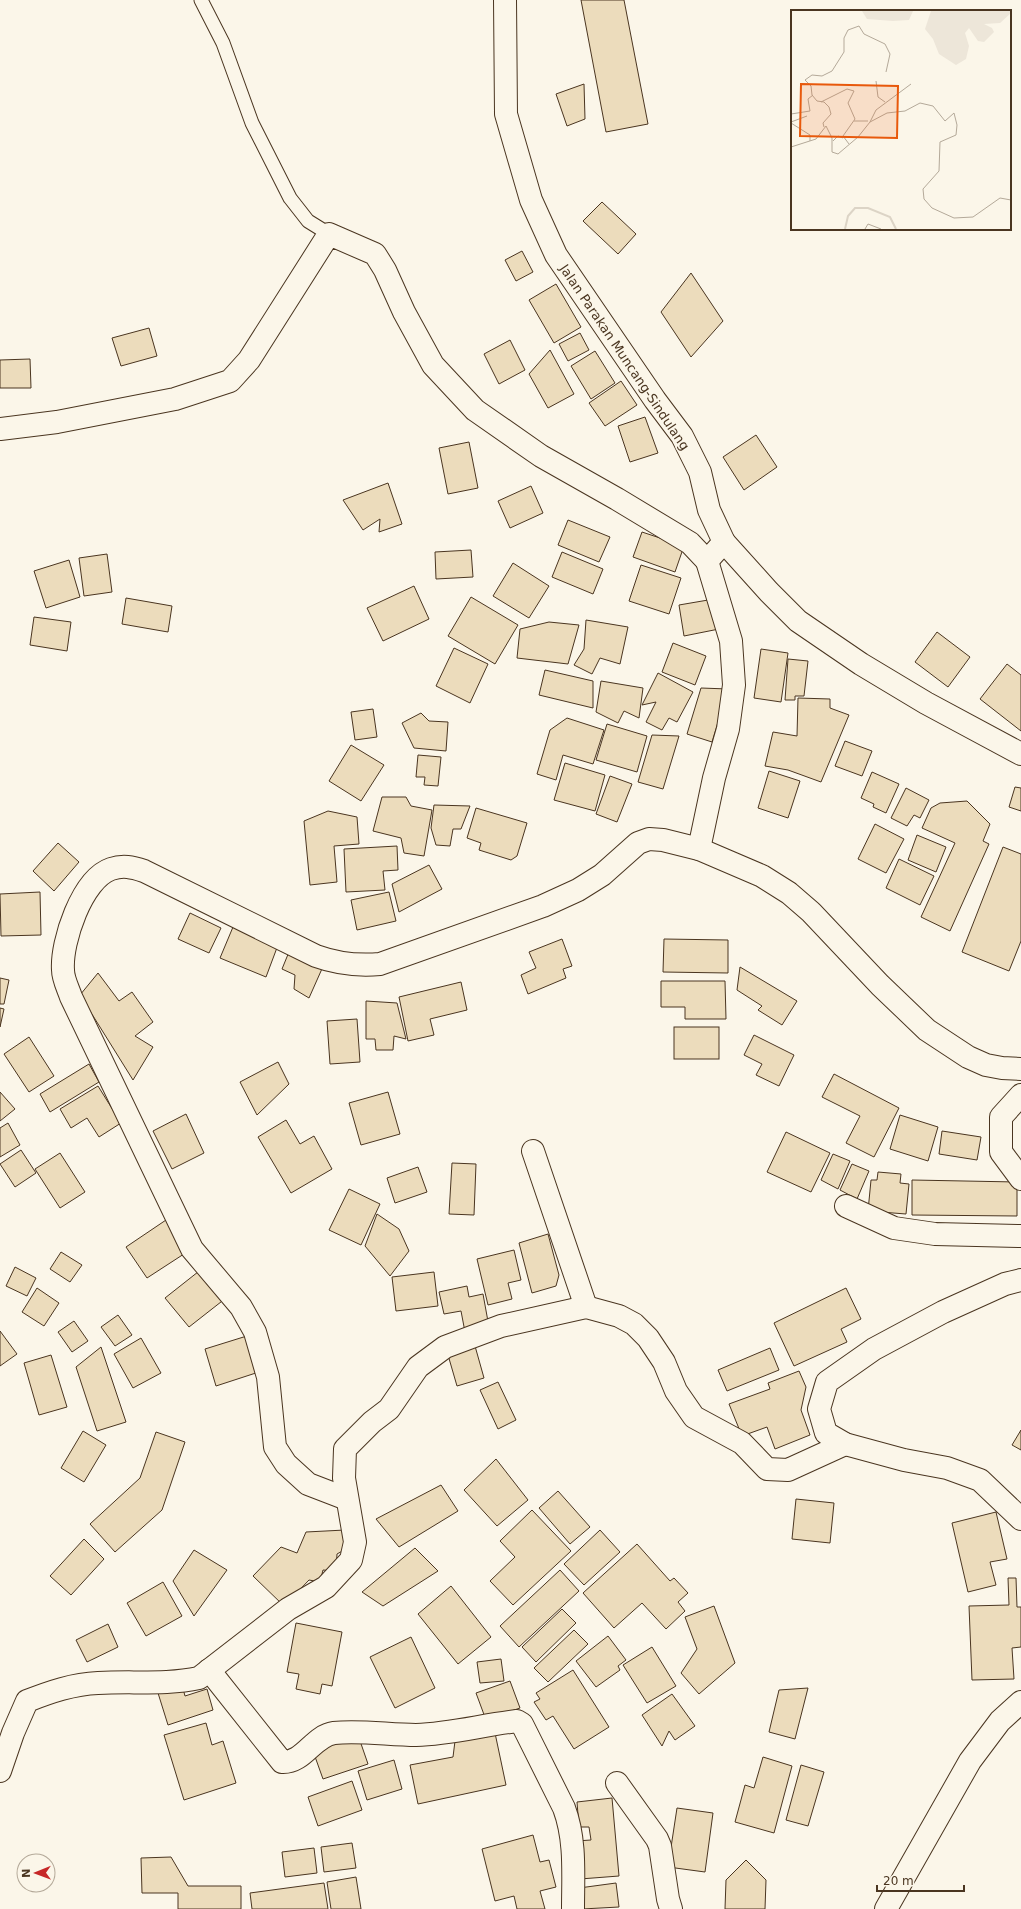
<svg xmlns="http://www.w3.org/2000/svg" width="1021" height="1909" font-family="'DejaVu Sans',sans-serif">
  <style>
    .building { fill: #ecdcbc; stroke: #4a3520 }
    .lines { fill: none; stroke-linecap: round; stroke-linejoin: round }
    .service-casing { stroke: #4a3520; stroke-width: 15 }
    .minor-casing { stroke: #4a3520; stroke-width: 24 }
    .tertiary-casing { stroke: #4a3520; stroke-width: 24 }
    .service { stroke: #fbf6e9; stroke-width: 13 }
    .minor { stroke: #fbf6e9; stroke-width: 22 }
    .tertiary { stroke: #fbf6e9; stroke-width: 22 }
    .labels { text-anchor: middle; stroke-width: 3; stroke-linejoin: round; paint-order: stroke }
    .street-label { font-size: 13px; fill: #4a3520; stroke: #fbf6e9 }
    .inset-river { fill: none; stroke: #dcd4c6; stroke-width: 2 }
    .inset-road { fill: none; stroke: #b4a999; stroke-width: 1 }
    .view { fill: #e8590c; fill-opacity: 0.15; stroke: #e8590c; stroke-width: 2 }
    .inset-edge { fill: none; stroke: #4a3520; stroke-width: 2 }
  </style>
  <rect width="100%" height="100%" fill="#fbf6e9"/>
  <g class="building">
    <polygon points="581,0 624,0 648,124 606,132"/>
    <polygon points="584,84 585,119 567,126 556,94"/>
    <polygon points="602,202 636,234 618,254 583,221"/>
    <polygon points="522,251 533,272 516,281 505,260"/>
    <polygon points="691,273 723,321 691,357 661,312"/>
    <polygon points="556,284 581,327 554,343 529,300"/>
    <polygon points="149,328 157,356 121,366 112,338"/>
    <polygon points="580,333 589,350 568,361 559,344"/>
    <polygon points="510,340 525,370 499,384 484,354"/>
    <polygon points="550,350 574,394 548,408 529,374"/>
    <polygon points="595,351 615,383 591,399 571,366"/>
    <polygon points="30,359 31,388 0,388 0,360"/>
    <polygon points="621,381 637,405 605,426 589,403"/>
    <polygon points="645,417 658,453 630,462 618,426"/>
    <polygon points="756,435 777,467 744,490 723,457"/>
    <polygon points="469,442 478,488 448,494 439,448"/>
    <polygon points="388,483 402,524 379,532 380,519 363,530 343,500"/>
    <polygon points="531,486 543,513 510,528 498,501"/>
    <polygon points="568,520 610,537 599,562 558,545"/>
    <polygon points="642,532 684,546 675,572 633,557"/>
    <polygon points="471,550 473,577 436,579 435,552"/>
    <polygon points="562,552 603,569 593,594 552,577"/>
    <polygon points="107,554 112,592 84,596 79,558"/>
    <polygon points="69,560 80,597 46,608 34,571"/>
    <polygon points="513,563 549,586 529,618 493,596"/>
    <polygon points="641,565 681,578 669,614 629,601"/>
    <polygon points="414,586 429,619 383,641 367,608"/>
    <polygon points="471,597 518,625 495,664 448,636"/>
    <polygon points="126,598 172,606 168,632 122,624"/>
    <polygon points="714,599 719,629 684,636 679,605"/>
    <polygon points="34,617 71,622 67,651 30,645"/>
    <polygon points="586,620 628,627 620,664 600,658 592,674 574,665 584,649"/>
    <polygon points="549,622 579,625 568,664 517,658 520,629"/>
    <polygon points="937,632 970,657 948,687 915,662"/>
    <polygon points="673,643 706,656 695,685 662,672"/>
    <polygon points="454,648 488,664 470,703 436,686"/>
    <polygon points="761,649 788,653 781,702 754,698"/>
    <polygon points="788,659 808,661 804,696 795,696 795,700 785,700"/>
    <polygon points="1007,664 1021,675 1021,731 980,699"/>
    <polygon points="545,670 593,681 593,708 539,695"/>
    <polygon points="658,673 693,692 677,722 669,718 662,730 646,722 656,702 642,705"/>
    <polygon points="601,681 643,688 639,718 624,711 618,723 596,712"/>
    <polygon points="701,688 728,689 712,742 687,734"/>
    <polygon points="798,698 830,699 830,708 849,715 821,782 788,770 765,766 773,732 797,736"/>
    <polygon points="373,709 377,737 355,740 351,712"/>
    <polygon points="421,713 429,721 448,722 446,751 414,748 402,723"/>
    <polygon points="567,718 604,730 593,764 563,755 556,780 537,774 550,730"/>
    <polygon points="607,724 647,736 637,772 596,760"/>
    <polygon points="652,735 679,736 663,789 638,782"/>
    <polygon points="845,741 872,751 862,776 835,766"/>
    <polygon points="351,745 384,765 361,801 329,781"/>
    <polygon points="418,755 441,757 438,786 424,785 425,777 416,777"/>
    <polygon points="565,763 605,775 595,811 554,800"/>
    <polygon points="769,771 800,781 788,818 758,808"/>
    <polygon points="872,772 899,784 886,813 873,807 874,804 861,798"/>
    <polygon points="610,776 632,784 617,822 596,814"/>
    <polygon points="1015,787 1021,788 1021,811 1009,807"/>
    <polygon points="906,788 929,800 920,818 914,815 907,826 891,818"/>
    <polygon points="382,797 406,797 411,806 432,810 424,856 404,853 401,838 373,831"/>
    <polygon points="967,801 990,824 983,841 989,844 950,931 921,917 955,843 922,828 931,808 940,803"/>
    <polygon points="434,805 470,806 461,829 453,829 450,846 436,845 431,828"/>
    <polygon points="476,808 527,823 517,856 511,860 479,850 481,843 467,838"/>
    <polygon points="328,811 357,817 359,844 334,846 337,882 310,885 304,821"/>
    <polygon points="875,824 904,839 886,873 858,859"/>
    <polygon points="917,835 946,847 936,872 908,860"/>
    <polygon points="58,843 79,862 54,891 33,871"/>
    <polygon points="397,846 398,870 383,871 385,890 346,892 344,849"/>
    <polygon points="1003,847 1021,854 1021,941 1009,971 962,952"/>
    <polygon points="899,859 934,876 920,905 886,888"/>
    <polygon points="429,865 442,889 399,912 392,884"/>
    <polygon points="40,892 41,935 1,936 0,894"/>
    <polygon points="389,892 396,921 357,930 351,900"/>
    <polygon points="190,913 221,928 209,953 178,939"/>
    <polygon points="233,927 278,945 266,977 220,958"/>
    <polygon points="562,939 572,966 563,969 566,978 528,994 521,975 536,968 529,952"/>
    <polygon points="664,939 728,940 728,973 663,972"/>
    <polygon points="291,947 325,962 309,998 294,989 295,975 282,969"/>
    <polygon points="740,967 797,1001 782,1025 758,1010 762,1006 737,990"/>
    <polygon points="98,973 119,1001 132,992 153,1022 135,1036 153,1047 133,1080 80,995"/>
    <polygon points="0,978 9,980 4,1004 0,1004"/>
    <polygon points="661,981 725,981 726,1019 685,1019 685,1007 661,1007"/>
    <polygon points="461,982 467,1010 430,1019 434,1035 408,1041 399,997"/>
    <polygon points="366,1001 397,1003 406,1039 394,1036 393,1050 376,1050 375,1039 366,1039"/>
    <polygon points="0,1008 4,1009 0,1027"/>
    <polygon points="357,1019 360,1062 330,1064 327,1021"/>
    <rect x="674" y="1027" width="45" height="32"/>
    <polygon points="754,1035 794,1055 779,1086 756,1075 762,1064 744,1055"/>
    <polygon points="29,1037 54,1076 29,1092 4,1054"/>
    <polygon points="278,1062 289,1084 257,1115 240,1082"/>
    <polygon points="89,1064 99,1082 50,1112 40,1094"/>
    <polygon points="834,1074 899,1108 874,1157 846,1143 860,1116 822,1097"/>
    <polygon points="98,1086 121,1123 99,1137 87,1118 71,1128 60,1109"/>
    <polygon points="0,1092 15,1109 0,1121"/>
    <polygon points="388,1092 400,1134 361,1145 349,1103"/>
    <polygon points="186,1114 204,1153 172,1169 153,1131"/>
    <polygon points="900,1115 938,1127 928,1161 890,1149"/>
    <polygon points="286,1120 300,1144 314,1136 332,1169 291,1193 258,1137"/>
    <polygon points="8,1123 20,1145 0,1157 0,1128"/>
    <polygon points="942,1131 981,1137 977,1160 939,1154"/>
    <polygon points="786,1132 830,1153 811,1192 767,1172"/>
    <polygon points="21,1150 36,1173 15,1187 0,1164"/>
    <polygon points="60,1153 85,1192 60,1208 35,1169"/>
    <polygon points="833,1154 850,1161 838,1189 821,1180"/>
    <polygon points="452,1163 476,1164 474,1215 449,1214"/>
    <polygon points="852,1164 869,1171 857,1199 840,1190"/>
    <polygon points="418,1167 427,1192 395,1203 387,1178"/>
    <polygon points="878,1172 901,1174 900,1183 909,1184 906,1214 868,1211 871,1180 877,1180"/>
    <polygon points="912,1180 1017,1182 1017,1216 912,1215"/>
    <polygon points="349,1189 380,1204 361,1245 329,1230"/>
    <polygon points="377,1214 399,1229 409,1251 390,1276 365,1246"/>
    <polygon points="166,1220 187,1252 147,1278 126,1247"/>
    <polygon points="548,1234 559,1275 556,1286 532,1293 519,1243"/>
    <polygon points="514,1250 521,1280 508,1283 512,1299 488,1305 477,1259"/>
    <polygon points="61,1252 82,1265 70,1282 50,1269"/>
    <polygon points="15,1267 36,1278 27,1296 6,1286"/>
    <polygon points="203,1268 226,1298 189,1327 165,1298"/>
    <polygon points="434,1272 438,1306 396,1311 392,1277"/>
    <polygon points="467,1286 469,1297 483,1294 489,1327 465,1332 461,1311 444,1314 439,1292"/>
    <polygon points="37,1288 59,1303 44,1326 22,1312"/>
    <polygon points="846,1288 861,1319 841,1329 847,1342 794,1366 774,1323"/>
    <polygon points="118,1315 132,1335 115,1346 101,1327"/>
    <polygon points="74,1321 88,1341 72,1352 58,1332"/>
    <polygon points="0,1331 17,1354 0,1366"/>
    <polygon points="250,1335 262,1371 216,1386 205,1349"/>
    <polygon points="141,1338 161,1373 133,1388 114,1354"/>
    <polygon points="475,1346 484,1378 457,1386 448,1355"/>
    <polygon points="101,1347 126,1422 97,1431 76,1367"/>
    <polygon points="770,1348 779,1370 727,1391 718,1370"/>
    <polygon points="51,1355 67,1407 39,1415 24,1363"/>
    <polygon points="799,1371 806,1387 801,1410 810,1435 775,1449 767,1427 742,1436 729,1404 770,1389 768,1383"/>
    <polygon points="498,1382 516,1420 498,1429 480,1390"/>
    <polygon points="1021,1430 1021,1450 1012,1445"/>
    <polygon points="83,1431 106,1445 84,1482 61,1468"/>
    <polygon points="156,1432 185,1442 162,1510 115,1552 90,1524 140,1478"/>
    <polygon points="496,1459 528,1500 497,1526 464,1490"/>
    <polygon points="441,1485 458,1511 399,1547 376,1519"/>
    <polygon points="558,1491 590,1527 570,1544 539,1508"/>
    <polygon points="796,1499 834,1503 830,1543 792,1539"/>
    <polygon points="532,1510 571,1551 513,1605 490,1581 515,1557 500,1541"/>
    <polygon points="996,1512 1007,1559 990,1562 996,1585 968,1592 952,1523"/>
    <polygon points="345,1530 346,1549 337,1554 336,1571 323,1570 320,1582 309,1580 284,1606 253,1576 281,1547 297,1553 306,1532"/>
    <polygon points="600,1530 620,1552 584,1585 564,1564"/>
    <polygon points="84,1539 104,1559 71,1595 50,1576"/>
    <polygon points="637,1544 670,1581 674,1578 688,1593 678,1602 685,1611 666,1629 642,1603 614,1628 583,1593"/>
    <polygon points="415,1548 438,1571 383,1606 362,1592"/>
    <polygon points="194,1550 227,1570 194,1616 173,1581"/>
    <polygon points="560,1570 579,1591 519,1647 500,1626"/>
    <polygon points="1008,1578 1016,1578 1017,1607 1021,1607 1021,1647 1012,1648 1014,1679 972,1680 969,1606 1009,1605"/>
    <polygon points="163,1582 182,1616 146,1636 127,1603"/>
    <polygon points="451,1586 491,1637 458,1664 418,1614"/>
    <polygon points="714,1606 735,1663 699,1694 681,1673 697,1649 685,1617"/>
    <polygon points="562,1609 576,1623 536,1662 522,1647"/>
    <polygon points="296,1623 342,1632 332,1686 322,1684 320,1694 296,1689 299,1674 287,1672"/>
    <polygon points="108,1624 118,1647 87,1662 76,1640"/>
    <polygon points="574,1630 588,1644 548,1682 534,1668"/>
    <polygon points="608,1636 626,1660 618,1666 620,1670 596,1687 576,1661"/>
    <polygon points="411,1637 435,1688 395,1708 370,1657"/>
    <polygon points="652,1647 676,1686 647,1703 623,1665"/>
    <polygon points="501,1659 504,1681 480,1683 477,1662"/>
    <polygon points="573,1670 609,1727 574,1749 553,1716 546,1720 534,1702 540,1699 536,1693"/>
    <polygon points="510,1681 520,1708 486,1720 476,1693"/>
    <polygon points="182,1685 185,1696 207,1689 213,1710 168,1725 158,1693"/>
    <polygon points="808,1688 795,1739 769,1732 779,1690"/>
    <polygon points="672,1694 695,1726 675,1740 669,1731 662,1746 642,1715"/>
    <polygon points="206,1723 212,1745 223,1741 236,1783 184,1800 164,1735"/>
    <polygon points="495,1733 506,1785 418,1804 410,1765 453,1757 455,1741"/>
    <polygon points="358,1735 368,1764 323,1779 313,1751"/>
    <polygon points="763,1757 792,1766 774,1833 735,1822 745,1785 754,1788"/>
    <polygon points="394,1760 402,1789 367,1800 358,1771"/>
    <polygon points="801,1765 824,1772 808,1826 786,1820"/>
    <polygon points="352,1781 362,1810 318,1826 308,1797"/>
    <polygon points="612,1798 619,1876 580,1879 576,1841 591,1840 589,1827 579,1827 577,1802"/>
    <polygon points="677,1808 713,1813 705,1872 668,1867"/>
    <polygon points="533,1835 540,1862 549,1860 556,1887 540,1891 545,1909 517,1909 514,1896 495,1901 482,1849"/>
    <polygon points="352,1843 356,1868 324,1872 321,1847"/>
    <polygon points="314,1848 317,1873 285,1877 282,1852"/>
    <polygon points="171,1857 188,1886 241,1886 241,1909 178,1909 178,1893 142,1893 141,1858"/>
    <polygon points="746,1860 766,1880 765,1909 725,1909 726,1880"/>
    <polygon points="356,1877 361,1909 331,1909 327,1882"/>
    <polygon points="324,1883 328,1909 252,1909 250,1893"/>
    <polygon points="616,1883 619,1907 582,1909 579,1888"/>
  </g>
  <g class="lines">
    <defs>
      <polyline id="service" points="201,0 223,43 252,123 290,198 308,221 329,234"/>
      <g id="minor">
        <polyline points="0,429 57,422 175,399 230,381 249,360 329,234 375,254 385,270 404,312 433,365 475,410 541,456 617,499 690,543 707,561 724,542"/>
        <polyline points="699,849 714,778 728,729 734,685 731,641 707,561"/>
        <polyline points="1021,1095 1001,1117 1001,1152 1021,1179"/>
        <polyline points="533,1151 586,1307"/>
        <polyline points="846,1206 894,1228 935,1234 1021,1236"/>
        <path d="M347 1499 308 1484 286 1464 275 1447 268 1377 255 1332 241 1307 192 1249 71 997C68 988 63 979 63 970 61 942 82 879 111 869 123 865 132 867 144 871L316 956C338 964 357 966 380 964L543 906 578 890 602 875 638 843 649 839 663 840 699 849 762 876 789 893 811 912 880 985 927 1030 968 1057 986 1065 1002 1068 1021 1069"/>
        <path d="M209 1670 282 1762C304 1763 313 1736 334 1733 359 1730 390 1735 416 1735 448 1734 479 1726 510 1722L517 1721 522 1724 564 1808C576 1840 573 1875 573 1909"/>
        <path d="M0 1771 13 1733 27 1701C50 1692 73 1684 98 1683 132 1681 166 1685 199 1678L288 1609 326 1587 351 1560 355 1542 344 1478 345 1449 372 1422 389 1409 418 1367 445 1347 501 1326 586 1307 619 1316 634 1324 648 1338 664 1362 676 1391 694 1417 742 1443 767 1469 788 1470 845 1444"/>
        <polyline points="617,1783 657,1839 660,1846 668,1899 671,1909"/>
        <polyline points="886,1909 970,1761 1000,1721 1021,1702"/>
      </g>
      <g id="tertiary">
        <polyline points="505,0 506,114 531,200 556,255 655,400 682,436 700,472 709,510 724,542 769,592 798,621 861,664 926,703 1021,754"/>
        <polyline points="1021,1280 1005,1284 943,1312 874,1349 827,1382 819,1409 826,1433 845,1444 904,1460 947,1468 980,1480 1021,1519"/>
      </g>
    </defs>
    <use href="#service" class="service-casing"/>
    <use href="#minor" class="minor-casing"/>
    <use href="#tertiary" class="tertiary-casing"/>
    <use href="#service" class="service"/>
    <use href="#minor" class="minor"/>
    <use href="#tertiary" class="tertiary"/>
  </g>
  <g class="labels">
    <g class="street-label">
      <text transform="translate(625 357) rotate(56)" y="5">Jalan Parakan Muncang-Sindulang</text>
    </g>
  </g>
  <g transform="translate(791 10)">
    <rect width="220" height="220" fill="#fbf6e9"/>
    <path d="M71 1H122L118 10 102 11 76 9ZM140 1H220V3L209 13 193 14 201 18 203 22 193 32 187 31 178 18 174 23 178 36 175 49 165 55 148 44 142 29 134 19Z" fill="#ede6d9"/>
    <path class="inset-river" d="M54 219 57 206 64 198H77L99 207 105 219"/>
    <path class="inset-road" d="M85 71 87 87 94 92M30 92 56 79 63 81 57 93 64 109 52 126 58 134M0 104 19 101 17 89 22 85M63 111H77M0 112 16 106M79 112 85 100 120 74M0 113 19 125V131M33 117 32 113 40 104 38 97 33 92 26 91 21 85 20 76 14 70 21 65 31 66 41 61 53 42V28L57 20 68 16 73 24 94 34 99 44 95 62M42 131 47 126 52 128M0 137 25 129 35 116 41 128V142L47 144 67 127 79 112 96 103 114 101 129 93 142 96 154 111 163 103 166 115 165 125 149 132 148 161 132 179 133 189 141 198 163 208 182 207 209 188 220 190M74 219 77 214 90 219"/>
    <path class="view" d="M10 74 107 76 106 128 9 126Z"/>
    <rect width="220" height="220" class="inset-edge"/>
  </g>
  <g transform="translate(36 1873) rotate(269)"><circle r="19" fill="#fbf6e9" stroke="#b4a999"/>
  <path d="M0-3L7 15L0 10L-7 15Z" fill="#c62828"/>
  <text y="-6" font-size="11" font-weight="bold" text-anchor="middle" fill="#4a3520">N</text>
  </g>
  <path d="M877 1885v6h87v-6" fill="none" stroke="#4a3520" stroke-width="2"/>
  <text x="883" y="1885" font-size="12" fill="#4a3520" stroke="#fbf6e9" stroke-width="3" paint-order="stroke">20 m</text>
</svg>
